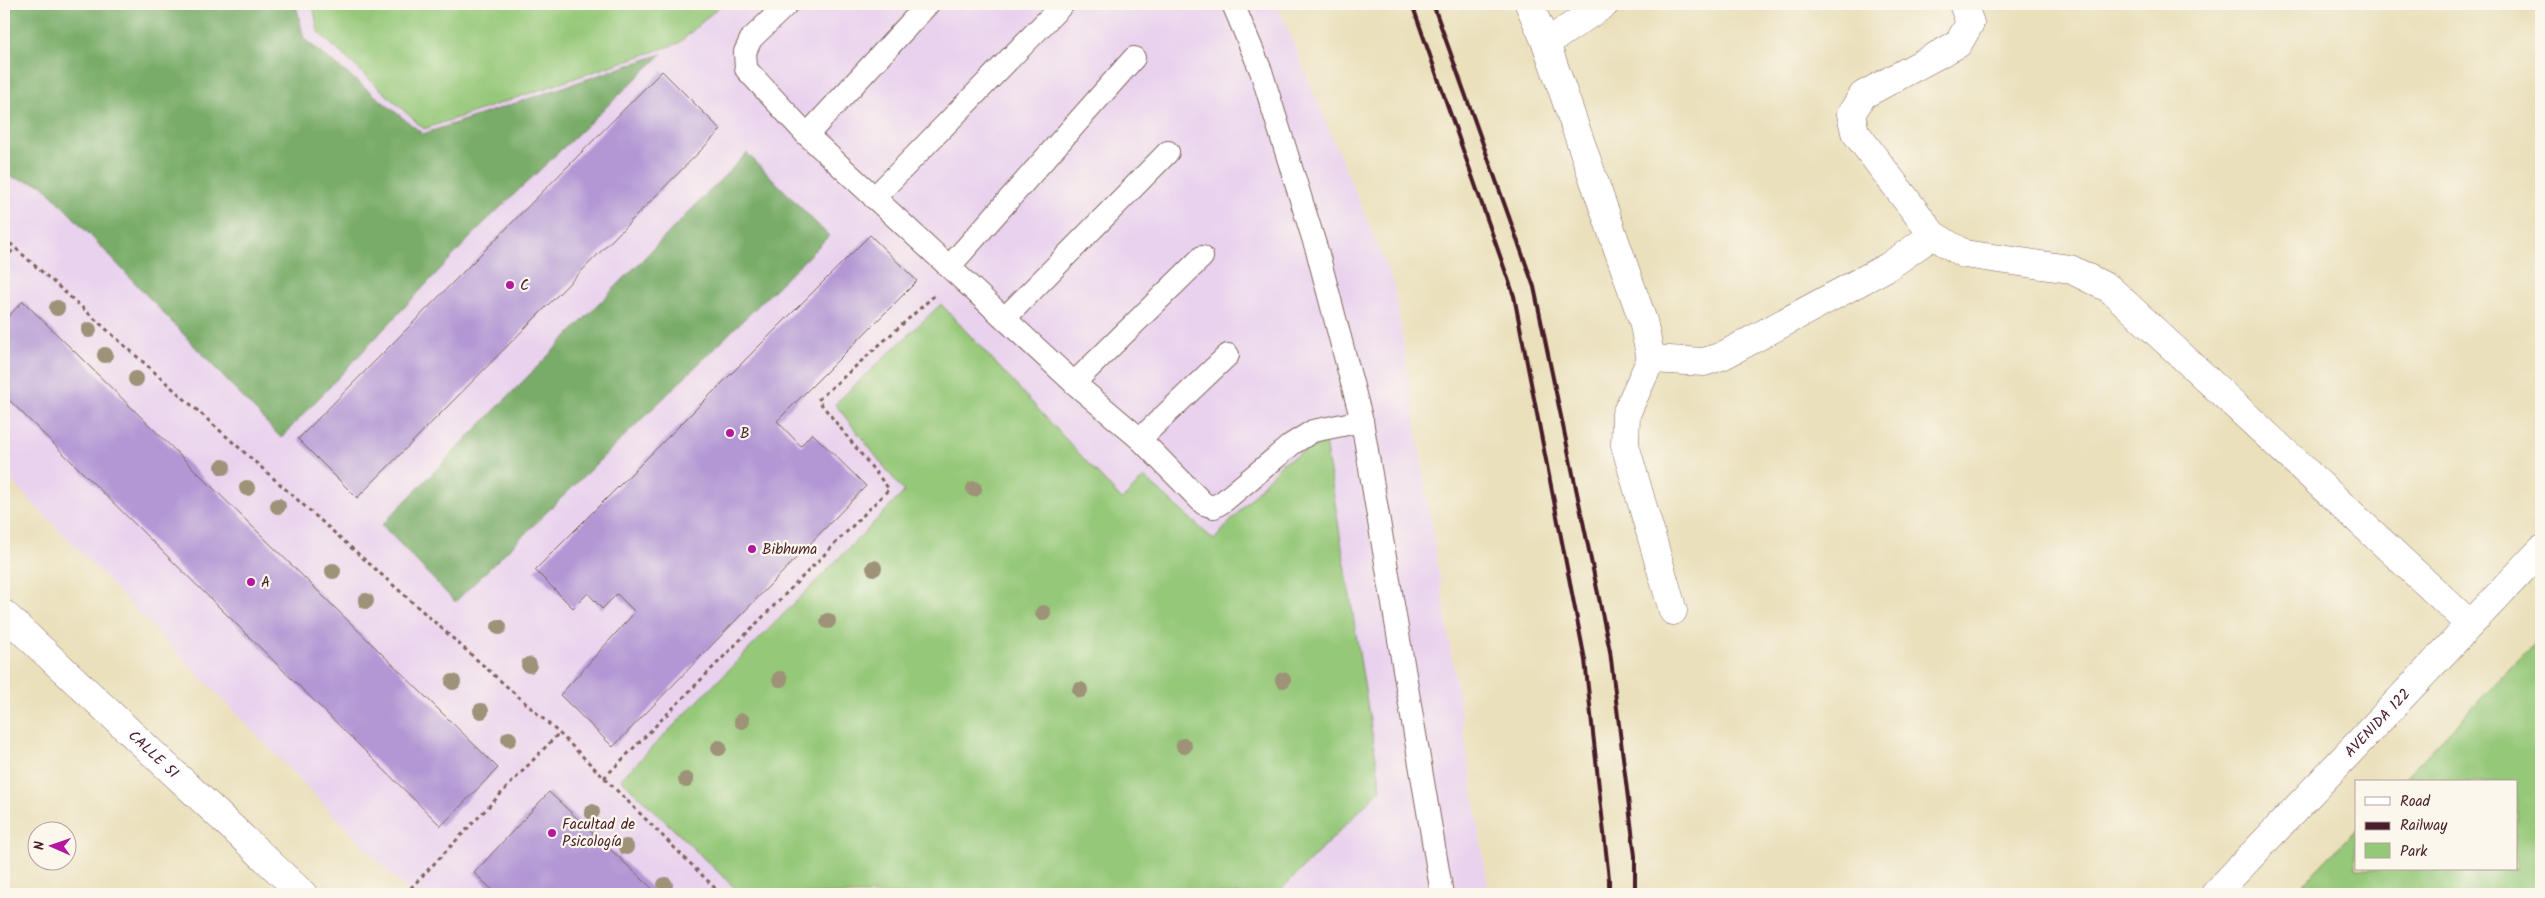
<svg xmlns="http://www.w3.org/2000/svg" width="2545" height="898" font-family="Kalam,sans-serif">
  <style>
    .built { fill: #e9d2ee }
    .green { fill: #95c878; stroke: #707452 }
    .forest { fill: #78ac68; stroke: #61664a }
    .building { fill: #b297d4 }
    .lines { fill: none; stroke-linecap: round; stroke-linejoin: round }
    .service-casing { stroke: #82635e; stroke-width: 24 }
    .minor-casing { stroke: #82635e; stroke-width: 29 }
    .trunk-casing { stroke: #82635e; stroke-width: 29 }
    .path { stroke: #82635e; stroke-width: 3; stroke-dasharray: 4 4; stroke-linecap: butt }
    .service { stroke: #fff; stroke-width: 22 }
    .minor { stroke: #fff; stroke-width: 28 }
    .trunk { stroke: #fff; stroke-width: 28 }
    .rail { stroke: #4a1f2b; stroke-width: 4 }
    .tree { fill: #9e9279 }
    .poi-dot { fill: #b5179e; stroke: #fbf7ec; stroke-width: 2 }
    .labels { text-anchor: middle; stroke-width: 4.5; stroke-linejoin: round; paint-order: stroke }
    .poi-label { font-size: 15px; fill: #4a1f2b; stroke: #fbf7ec; text-anchor: start }
    .street-label { font-size: 15px; fill: #4a1f2b; stroke: #fbf7ec }
  </style>
  <rect width="100%" height="100%" fill="#fbf7ec"/>
  <filter id="ink" filterUnits="userSpaceOnUse"><feTurbulence type="fractalNoise" baseFrequency=".02" numOctaves="2"/><feDisplacementMap in="SourceGraphic" scale="10" xChannelSelector="R" yChannelSelector="G"/><feConvolveMatrix kernelMatrix="1 2 1 2 8 2 1 2 1" color-interpolation-filters="sRGB"/></filter>
  <filter id="wash" filterUnits="userSpaceOnUse"><feTurbulence type="fractalNoise" baseFrequency=".0096" numOctaves="4" result="noise"/><feDisplacementMap in="SourceGraphic" scale="20" xChannelSelector="R" yChannelSelector="G"/><feGaussianBlur stdDeviation="1.12" result="paint"/><feColorMatrix in="noise" values="0 0 0 0 0 0 0 0 0 0 0 0 0 0 0 0 0 1.4 0 .05"/><feComposite in="paint" operator="in"/></filter>
  <g filter="url(#wash)">
    <rect width="100%" height="100%" fill="#eae0bc"/>
    <polygon class="built" points="4,4 1277,4 1394,285 1489,894 410,894 4,473"/>
    <g class="green">
      <polygon points="313,4 722,4 679,43 424,129 318,32"/>
      <polygon points="941,304 1122,500 1144,477 1214,540 1282,463 1325,441 1381,789 1277,894 741,894 621,779 904,492 835,404"/>
      <polygon points="2541,636 2541,894 2293,894 2356,829 2356,869 2516,869 2516,782 2401,782"/>
    </g>
    <g class="forest">
      <polygon points="4,4 296,4 304,39 423,134 662,54 484,223 281,438 42,184 4,176"/>
      <polygon points="747,153 829,236 455,602 382,525"/>
    </g>
    <g id="blocks">
      <g class="building">
        <polygon points="662,71 721,130 357,498 298,439"/>
        <polygon points="870,235 917,281 777,421 801,446 812,433 866,486 613,747 560,695 635,612 617,594 602,609 588,593 573,608 535,570"/>
        <polygon points="23,301 498,768 441,826 4,395 4,321"/>
        <polygon points="549,792 658,894 497,894 474,873"/>
      </g>
    </g>
  </g>
  <g filter="url(#ink)">
    <use href="#blocks" fill-opacity="0" stroke="#82635e" stroke-width="1"/>
    <g class="lines">
      <defs>
        <g id="service">
          <polyline points="787,4 751,39 745,52 746,69 807,135 1074,383 1140,439 1204,504 1214,507 1224,501 1292,444 1313,431 1362,421"/>
          <polyline points="1233,4 1261,71 1318,254 1362,421 1442,894"/>
          <polyline points="807,135 928,4"/>
          <polyline points="874,198 1063,4"/>
          <polyline points="949,267 1134,58"/>
          <polyline points="1005,318 1168,152"/>
          <polyline points="1074,383 1202,257"/>
          <polyline points="1140,439 1228,355"/>
        </g>
        <g id="minor">
          <polyline points="1529,4 1546,43 1643,321 1651,359 1626,414 1625,445 1673,611"/>
          <polyline points="1963,4 1970,23 1958,44 1863,95 1851,114 1855,132 1933,235 1964,254 2070,269 2110,289 2470,624"/>
          <polyline points="1546,43 1605,4"/>
          <polyline points="1651,359 1704,362 1722,356 1889,266 1933,235"/>
          <path id="s1" d="M4 614 303 894"/>
        </g>
        <g id="trunk">
          <path id="s2" d="M2215 894 2541 550"/>
        </g>
      </defs>
      <use href="#service" class="service-casing"/>
      <use href="#minor" class="minor-casing"/>
      <use href="#trunk" class="trunk-casing"/>
      <g class="path">
        <polyline points="4,238 559,733 721,894"/>
        <polyline points="4,259 15,248"/>
        <polyline points="604,778 889,489 818,400 935,295"/>
        <polyline points="405,894 559,733"/>
      </g>
      <use href="#service" class="service"/>
      <use href="#minor" class="minor"/>
      <use href="#trunk" class="trunk"/>
      <g class="rail">
        <polyline points="1412,4 1514,296 1585,660 1609,879 1609,894"/>
        <polyline points="1433,4 1534,287 1610,651 1635,856 1635,894"/>
      </g>
    </g>
    <g class="tree">
      <circle cx="57" cy="308" r="8"/>
      <circle cx="89" cy="330" r="8"/>
      <circle cx="105" cy="355" r="8"/>
      <circle cx="136" cy="379" r="8"/>
      <circle cx="223" cy="467" r="8"/>
      <circle cx="247" cy="488" r="8"/>
      <circle cx="974" cy="489" r="8"/>
      <circle cx="278" cy="506" r="8"/>
      <circle cx="874" cy="568" r="8"/>
      <circle cx="333" cy="571" r="8"/>
      <circle cx="366" cy="601" r="8"/>
      <circle cx="1043" cy="613" r="8"/>
      <circle cx="828" cy="621" r="8"/>
      <circle cx="499" cy="627" r="8"/>
      <circle cx="529" cy="665" r="8"/>
      <circle cx="780" cy="679" r="8"/>
      <circle cx="1283" cy="680" r="8"/>
      <circle cx="453" cy="682" r="8"/>
      <circle cx="1080" cy="690" r="8"/>
      <circle cx="481" cy="711" r="8"/>
      <circle cx="742" cy="721" r="8"/>
      <circle cx="509" cy="739" r="8"/>
      <circle cx="1184" cy="746" r="8"/>
      <circle cx="719" cy="748" r="8"/>
      <circle cx="686" cy="780" r="8"/>
      <circle cx="592" cy="812" r="8"/>
      <circle cx="626" cy="847" r="8"/>
      <circle cx="665" cy="885" r="8"/>
    </g>
  </g>
  <g class="poi-dot">
    <circle cx="510" cy="285" r="5"/>
    <circle cx="730" cy="433" r="5"/>
    <circle cx="752" cy="549" r="5"/>
    <circle cx="251" cy="582" r="5"/>
    <circle cx="552" cy="833" r="5"/>
  </g>
  <g class="labels">
    <g class="poi-label">
      <text x="520" y="290">C</text>
      <text x="740" y="438">B</text>
      <text x="762" y="554">Bibhuma</text>
      <text x="261" y="587">A</text>
      <text x="562" y="829">Facultad de<tspan x="562" dy="17">Psicología</tspan></text>
    </g>
    <g class="street-label">
      <text dy="5" stroke="none"><textPath href="#s2" startOffset="236">AVENIDA 122</textPath></text>
      <text dy="5" stroke="none"><textPath href="#s1" startOffset="205">CALLE 51</textPath></text>
    </g>
  </g>
  <rect width="2545" height="898" fill="none" stroke="#fbf7ec" stroke-width="20"/>
  <rect x="2355" y="780" width="162" height="90" fill="#fbf7ec" stroke="#b4a19f"/>
  <rect x="2365" y="797" width="25" height="8" fill="#ffffff" stroke="#b4a19f"/>
  <text x="2400" y="806" font-size="15" fill="#4a1f2b">Road</text>
  <rect x="2365" y="822" width="25" height="8" fill="#4a1f2b" stroke="#b4a19f"/>
  <text x="2400" y="830" font-size="15" fill="#4a1f2b">Railway</text>
  <rect x="2365" y="843" width="25" height="15" fill="#95c878" stroke="#b4a19f"/>
  <text x="2400" y="856" font-size="15" fill="#4a1f2b">Park</text>
  <g transform="translate(52 846) rotate(272)"><circle r="24" fill="#fbf7ec" stroke="#b4a19f"/>
  <path d="M0-4L9 19L0 12L-9 19Z" fill="#b5179e"/>
  <text y="-8" font-size="14" font-weight="bold" text-anchor="middle" fill="#4a1f2b">N</text>
  </g>
</svg>
